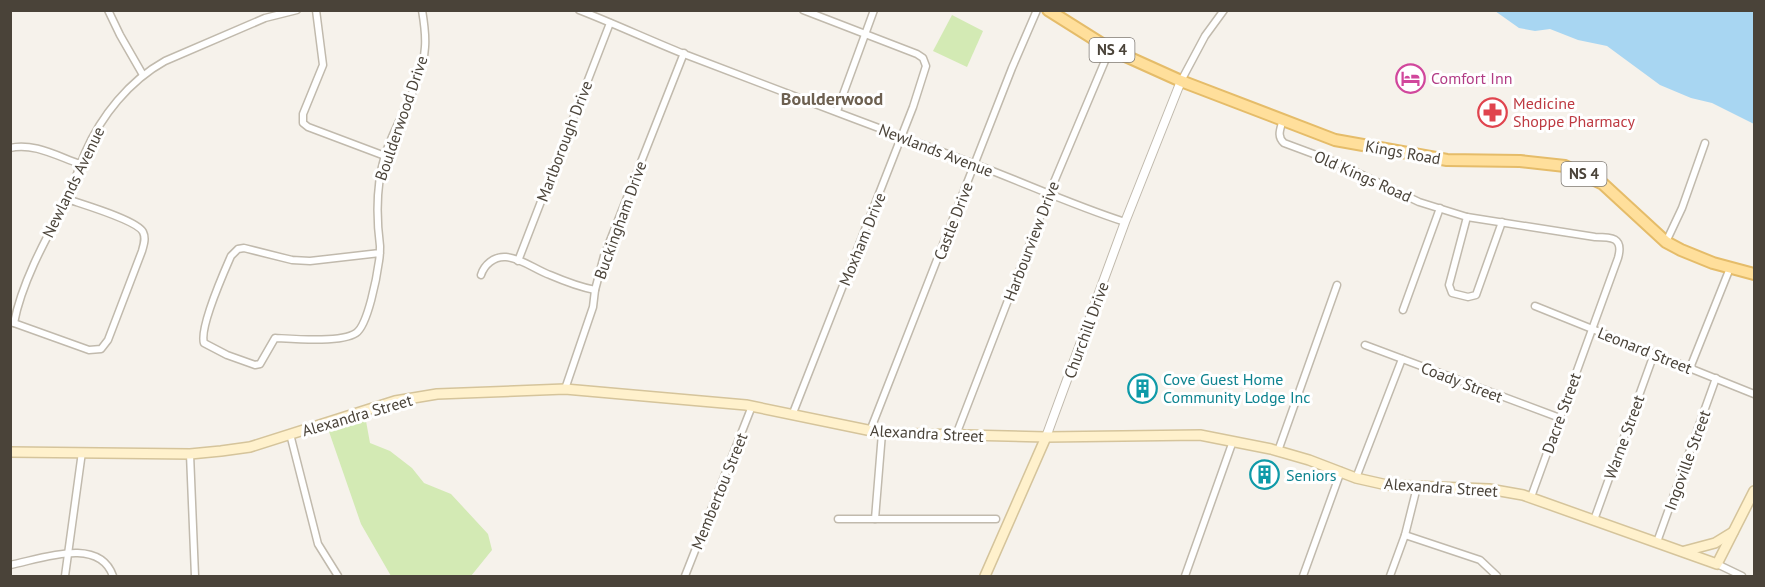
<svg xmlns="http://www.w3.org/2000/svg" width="1765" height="587" font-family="'PT Sans',sans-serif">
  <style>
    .green { fill: #d3eab4 }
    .water { fill: #a8d6f2 }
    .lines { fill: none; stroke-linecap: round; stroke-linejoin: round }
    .minor-casing { stroke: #c1baad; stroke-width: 9 }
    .tertiary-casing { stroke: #c1baad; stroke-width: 10 }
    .secondary-casing { stroke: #d5c49b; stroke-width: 12 }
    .primary-casing { stroke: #e5bc69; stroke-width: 14 }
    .minor { stroke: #fff; stroke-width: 6 }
    .tertiary { stroke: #fff; stroke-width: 8 }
    .secondary { stroke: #fff1cc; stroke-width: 9 }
    .primary { stroke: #ffdf9b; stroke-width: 10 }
    .labels { text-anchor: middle; stroke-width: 6; stroke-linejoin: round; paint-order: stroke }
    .shield { fill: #fff; stroke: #807b74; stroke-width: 1.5 }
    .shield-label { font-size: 15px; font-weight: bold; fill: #4a4339 }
    .hotel-label { font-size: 16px; fill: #b23c85; stroke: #fff; text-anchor: start }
    .health-label { font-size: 16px; fill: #be3a42; stroke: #fff; text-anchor: start }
    .street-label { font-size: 16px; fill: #4a4339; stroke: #fff }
    .culture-label { font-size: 16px; fill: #0d838f; stroke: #fff; text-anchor: start }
    .neighbourhood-label { font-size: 18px; font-weight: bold; fill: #6d6050; stroke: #fff }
  </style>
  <rect width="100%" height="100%" fill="#f6f2eb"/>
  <g class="green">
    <polygon points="952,15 983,31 967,67 933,51"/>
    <polygon points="364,410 370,443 390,451 412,468 424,483 451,494 488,534 492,550 471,576 391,576 361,524 326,423"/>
  </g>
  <polygon class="water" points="1495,11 1754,11 1754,124 1712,103 1691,98 1660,85 1607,46 1578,40 1550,29 1535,31 1519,28"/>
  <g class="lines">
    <defs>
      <g id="minor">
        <polyline points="108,10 120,35 143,75"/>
        <polyline points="316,10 323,65 303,114 303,123 308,127 385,156"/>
        <path d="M579 10C615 24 649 40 684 54 782 92 879 128 977 165 1027 184 1075 206 1125 222"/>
        <polyline points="1181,81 1205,36 1224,10"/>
        <polyline points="837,111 874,10"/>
        <path d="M1283 119C1281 128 1276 136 1284 143L1335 162 1419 202 1467 217 1595 237C1611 237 1624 237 1618 258L1531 497"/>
        <path d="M10 148C33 142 59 157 80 164"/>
        <polyline points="1467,217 1449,285 1452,293 1468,297 1476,295 1502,222"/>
        <polyline points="1666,242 1682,208 1705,143"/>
        <path d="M380 253 310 261 292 260 244 248 238 249 231 256C224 272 199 328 204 343L227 355 255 365 260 364 275 338C294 339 341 343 356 333 368 325 377 276 379 261 380 256 380 251 380 246 376 215 376 185 385 155 396 121 423 83 425 47 426 35 424 22 422 10"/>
        <polyline points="518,261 610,23"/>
        <path d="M481 275C484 265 494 256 506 257 521 258 536 270 550 275 564 281 580 287 595 290"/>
        <polyline points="1535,306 1754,394"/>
        <polyline points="1403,310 1440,208"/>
        <path d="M11 322 89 350 101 349 108 340 142 251C144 244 146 238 143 232 137 220 81 204 67 199"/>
        <path d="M14 323C21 285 44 242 62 209 72 191 77 172 85 153 101 116 129 81 165 61L265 18 297 10"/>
        <polyline points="1365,345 1560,418"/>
        <polyline points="1690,368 1730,268"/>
        <polyline points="565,389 593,307 595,290 604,256 684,53"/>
        <polyline points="793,413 913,107 926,66 923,58 917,54 803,10"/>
        <polyline points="870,431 1012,68 1037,10"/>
        <polyline points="290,434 318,544 338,576"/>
        <polyline points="956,435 1049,194 1110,49"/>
        <polyline points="1278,451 1337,285"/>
        <polyline points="190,454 195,576"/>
        <polyline points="1356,478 1402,359"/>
        <polyline points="838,519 996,519"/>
        <polyline points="875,519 882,433"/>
        <polyline points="1594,520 1654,354"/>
        <polyline points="1405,535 1480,560 1497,576"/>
        <polyline points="1657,542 1716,378"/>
        <polyline points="1717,564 1742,576"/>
        <path d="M10 565C41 559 99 536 113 576"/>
        <polyline points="65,576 82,452"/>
        <polyline points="685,576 752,406"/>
        <polyline points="1185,576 1233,441"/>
        <polyline points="1303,576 1341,471"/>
        <polyline points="1390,576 1405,535 1417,487"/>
      </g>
      <polyline id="tertiary" points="1046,437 1125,222 1181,81"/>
      <g id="secondary">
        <polyline points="10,452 190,454 221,451 250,447 395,401 437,394 565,389 746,405 882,433 1046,437 1200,435 1271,449 1309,460 1356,478 1387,485 1489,489 1523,495 1717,564 1754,491"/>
        <polyline points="1685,551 1715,543 1733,532"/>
        <polyline points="985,576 1046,437"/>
      </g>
      <polyline id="primary" points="1048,10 1110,49 1181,81 1335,140 1447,160 1520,161 1565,166 1603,184 1666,242 1681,250 1713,263 1754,274"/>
    </defs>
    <use href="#minor" class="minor-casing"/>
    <use href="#tertiary" class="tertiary-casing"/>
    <use href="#secondary" class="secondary-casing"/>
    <use href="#primary" class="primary-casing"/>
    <use href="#minor" class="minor"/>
    <use href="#tertiary" class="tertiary"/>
    <use href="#secondary" class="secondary"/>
    <use href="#primary" class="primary"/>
  </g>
  <defs>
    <symbol id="hotel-ring" viewBox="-11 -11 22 22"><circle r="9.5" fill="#fff" stroke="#d1479c" stroke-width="1.5"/><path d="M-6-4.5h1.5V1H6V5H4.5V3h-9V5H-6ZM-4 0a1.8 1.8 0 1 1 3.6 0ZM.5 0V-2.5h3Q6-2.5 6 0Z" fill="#d1479c"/></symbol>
    <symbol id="pharmacy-ring" viewBox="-11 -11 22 22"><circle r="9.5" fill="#fff" stroke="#e0444e" stroke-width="1.5"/><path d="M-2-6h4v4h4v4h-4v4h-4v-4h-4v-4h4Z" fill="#e0444e"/></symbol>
    <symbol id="building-ring" viewBox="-11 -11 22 22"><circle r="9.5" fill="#fff" stroke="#0f9aa8" stroke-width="1.5"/><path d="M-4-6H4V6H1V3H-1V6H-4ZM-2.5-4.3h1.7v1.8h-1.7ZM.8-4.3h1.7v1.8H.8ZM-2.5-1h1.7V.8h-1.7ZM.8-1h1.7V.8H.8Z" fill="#0f9aa8"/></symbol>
  </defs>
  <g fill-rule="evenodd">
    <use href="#hotel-ring" x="1394" y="62" width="33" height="33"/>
    <use href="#pharmacy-ring" x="1476" y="96" width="33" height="33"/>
    <use href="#building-ring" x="1126" y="372" width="33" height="33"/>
    <use href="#building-ring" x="1248" y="458" width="33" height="33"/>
  </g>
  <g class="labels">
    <g class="shield">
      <rect x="1089.5" y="38" width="45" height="24" rx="4.5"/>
      <rect x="1561.5" y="162" width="45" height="24" rx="4.5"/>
    </g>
    <g class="shield-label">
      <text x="1112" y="55">NS 4</text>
      <text x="1584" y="179">NS 4</text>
    </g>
    <g class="hotel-label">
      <text x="1431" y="84">Comfort Inn</text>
    </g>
    <g class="health-label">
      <text x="1513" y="109">Medicine<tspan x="1513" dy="18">Shoppe Pharmacy</tspan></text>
    </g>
    <g class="street-label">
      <text transform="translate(401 118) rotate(-71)" y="6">Boulderwood Drive</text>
      <text transform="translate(564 141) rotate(-69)" y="6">Marlborough Drive</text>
      <text transform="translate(936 150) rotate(21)" y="6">Newlands Avenue</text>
      <text transform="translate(1403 152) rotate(10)" y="6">Kings Road</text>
      <text transform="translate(1363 176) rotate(24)" y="6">Old Kings Road</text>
      <text transform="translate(73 182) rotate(-64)" y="6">Newlands Avenue</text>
      <text transform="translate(620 220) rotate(-70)" y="6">Buckingham Drive</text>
      <text transform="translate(953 221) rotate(-69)" y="6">Castle Drive</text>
      <text transform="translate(862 239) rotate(-68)" y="6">Moxham Drive</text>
      <text transform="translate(1031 241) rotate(-69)" y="6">Harbourview Drive</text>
      <text transform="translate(1086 330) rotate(-70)" y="6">Churchill Drive</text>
      <text transform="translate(1645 350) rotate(22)" y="6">Leonard Street</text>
      <text transform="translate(1462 382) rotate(21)" y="6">Coady Street</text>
      <text transform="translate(1561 413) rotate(-70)" y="6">Dacre Street</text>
      <text transform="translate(357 415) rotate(-16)" y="6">Alexandra Street</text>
      <text transform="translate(927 433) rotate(3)" y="6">Alexandra Street</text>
      <text transform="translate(1624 437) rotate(-70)" y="6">Warne Street</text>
      <text transform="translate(1687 460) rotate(-70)" y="6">Ingoville Street</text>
      <text transform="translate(1441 487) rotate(4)" y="6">Alexandra Street</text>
      <text transform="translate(719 491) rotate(-68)" y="6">Membertou Street</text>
    </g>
    <g class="culture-label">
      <text x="1163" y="385">Cove Guest Home<tspan x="1163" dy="18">Community Lodge Inc</tspan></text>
      <text x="1286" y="481">Seniors</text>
    </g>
    <g class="neighbourhood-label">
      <text x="832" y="105">Boulderwood</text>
    </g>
  </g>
  <rect width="1765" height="587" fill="none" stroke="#4a4339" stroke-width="24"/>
</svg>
